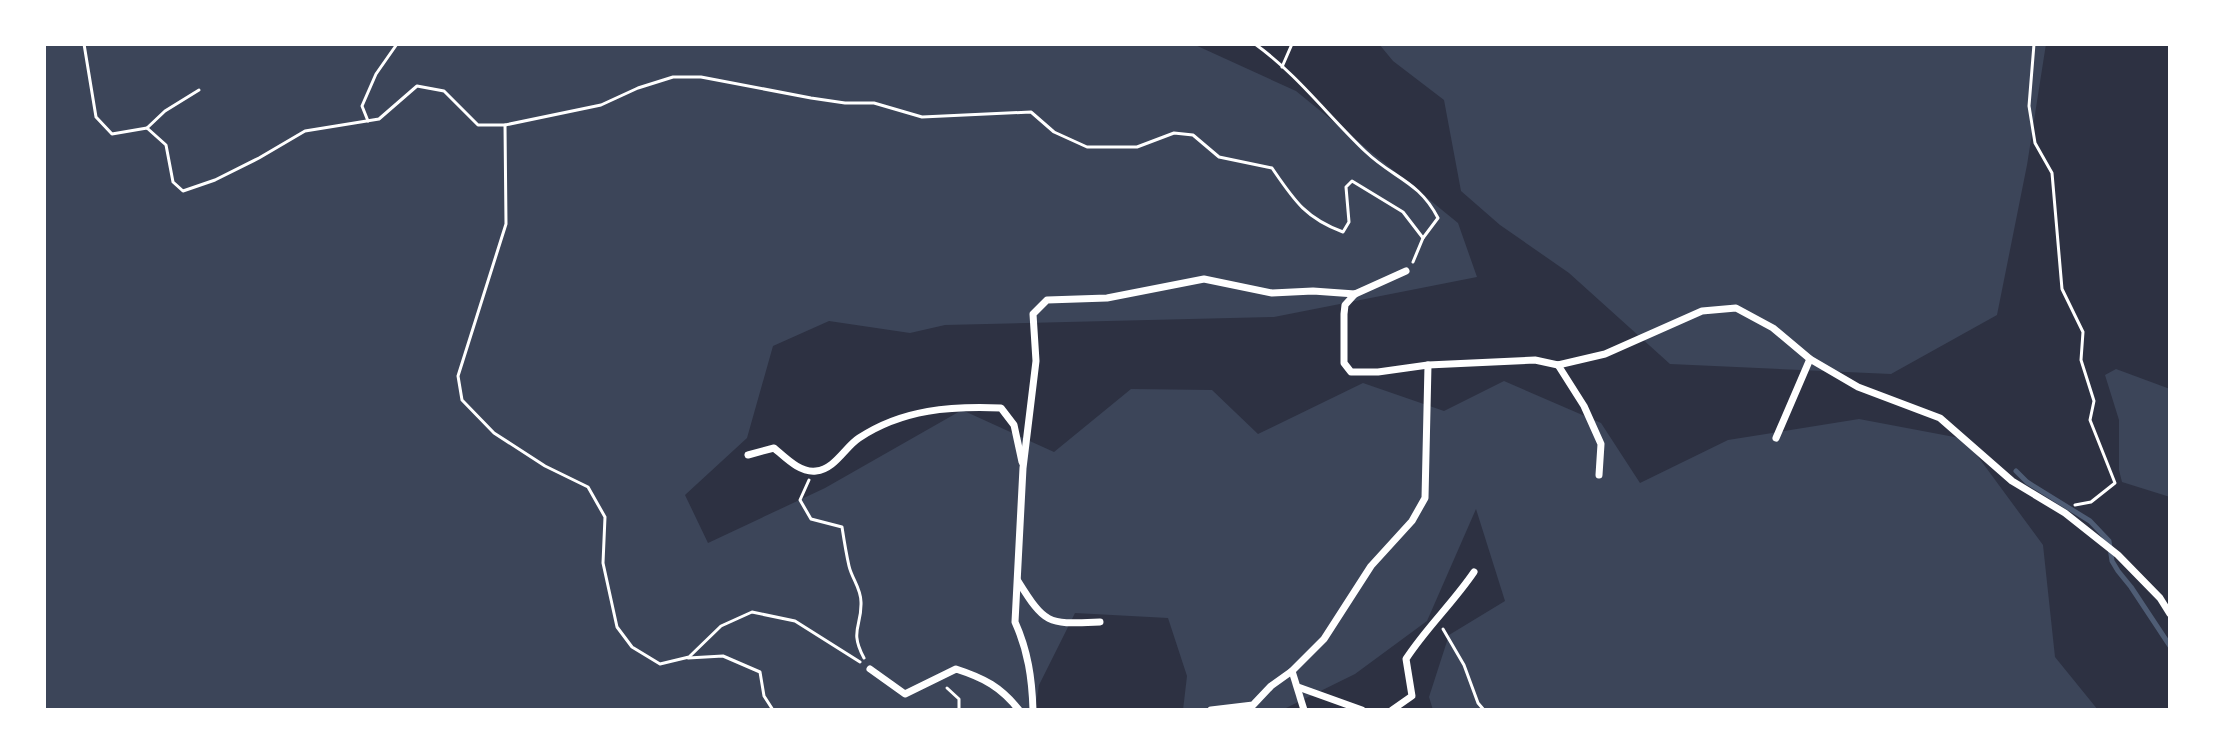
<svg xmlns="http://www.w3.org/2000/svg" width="2214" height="754" font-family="'Noto Serif',serif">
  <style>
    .green { fill: #3c4559 }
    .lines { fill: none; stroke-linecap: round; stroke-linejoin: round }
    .stream { stroke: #4f5d75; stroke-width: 5 }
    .path { stroke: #fff; stroke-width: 3 }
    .minor { stroke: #fff; stroke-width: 7 }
  </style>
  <rect width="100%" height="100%" fill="#2d3142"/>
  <g class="green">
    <polygon points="44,44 1193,44 1296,91 1458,223 1477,277 1274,317 945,325 910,333 829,321 773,346 747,438 685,495 708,543 825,488 962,410 1054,452 1131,389 1212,390 1258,434 1363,383 1444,411 1504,381 1601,423 1640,483 1728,440 1859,419 1965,439 2043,545 2055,657 2098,710 1433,710 1429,697 1449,635 1505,601 1476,509 1427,621 1355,674 1282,710 1183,710 1187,676 1168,618 1075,613 1039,685 1035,710 44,710"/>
    <polygon points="1379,44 2046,44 2027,165 1997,315 1891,374 1670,364 1569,273 1500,225 1461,191 1444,100 1393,61"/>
    <polygon points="2116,369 2170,389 2170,497 2122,482 2119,470 2119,420 2105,375"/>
  </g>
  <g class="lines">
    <polyline class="stream" points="2016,471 2027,482 2090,521 2109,541 2112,561 2118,571 2131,587 2170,646"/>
    <g class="path">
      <path d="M84 44 96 117 112 134 147 128 166 145 173 182 183 191 215 180 259 158 305 131 379 119 417 86 444 91 478 125H505L601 105 638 88 673 77H701L811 98 845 103H874L922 117 1031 112 1054 132 1087 147H1137L1174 133 1193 135 1219 157 1272 168C1294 200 1305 218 1343 232L1349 222 1346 187 1352 181 1403 212 1423 238"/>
      <path d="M1255 44C1298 75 1328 116 1366 152 1393 178 1419 181 1438 218L1423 238 1413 262"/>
      <polyline points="2034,44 2029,106 2035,143 2052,173 2062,289 2083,332 2081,360 2094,401 2090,420 2115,483 2091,502 2075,505"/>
      <polyline points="1282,67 1292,44"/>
      <polyline points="368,121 362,106 376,74 397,44"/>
      <polyline points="505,125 506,224 458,376 462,400 494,433 545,466 588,487 605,517 603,563 617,627 632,647 660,664 689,657 721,626 752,612 795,621 860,662"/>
      <polyline points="147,128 165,111 199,90"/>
      <path d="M809 480 800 500 811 519 842 527C844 540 846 553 849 566 852 579 861 588 861 602 862 627 849 630 864 658"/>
      <polyline points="1443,629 1464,665 1478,703 1484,710"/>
      <polyline points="688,658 723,656 760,672 764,696 773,710"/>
      <polyline points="947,688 959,699 959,710"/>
    </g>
    <g class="minor">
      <polyline points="1355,294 1345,305 1344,314 1344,363 1351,372 1378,372 1428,365 1535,360 1558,365 1605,354 1702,311 1736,308 1773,328 1810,359 1858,387 1940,418 2012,481 2065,513 2118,555 2160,598 2170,614"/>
      <polyline points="1558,365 1584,406 1601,444 1599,475"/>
      <polyline points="1776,438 1810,359"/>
      <path d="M748 455 774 448C786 458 800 473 816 471 835 469 845 447 859 438 903 409 951 406 1001 408L1014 425 1022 462"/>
      <path d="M1018 581C1046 626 1048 624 1100 622"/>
      <path d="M870 669 905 694 956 669C984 678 1001 687 1019 710"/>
      <polyline points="1292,671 1304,710"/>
      <polyline points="1298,687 1362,710"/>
      <path d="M1033 710C1032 678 1028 651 1015 622L1023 468 1036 361 1033 314 1047 300 1107 298 1204 279 1272 293 1313 291 1355 294 1406 271"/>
      <polyline points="1211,710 1253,705 1271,686 1292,671 1324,639 1371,566 1412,521 1425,498 1428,365"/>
      <path d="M1392 710 1412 696 1406 659C1426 628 1453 603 1474 572"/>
    </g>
  </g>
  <rect width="2214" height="754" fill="none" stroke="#ffffff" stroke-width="92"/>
</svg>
